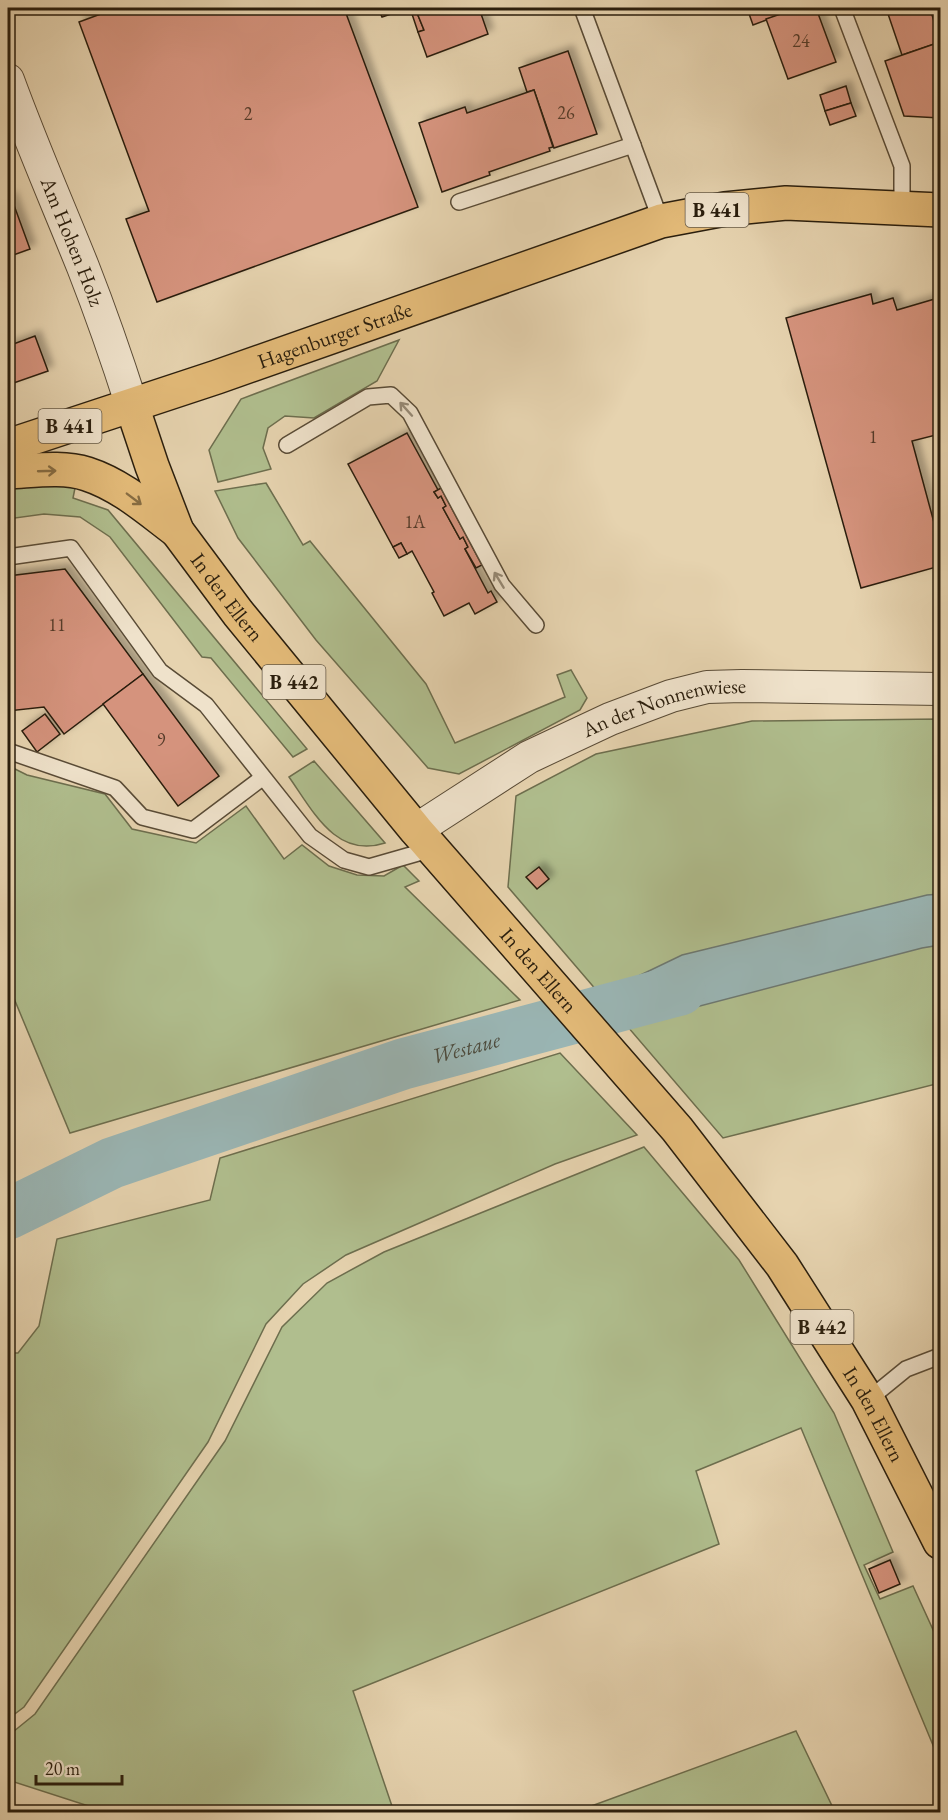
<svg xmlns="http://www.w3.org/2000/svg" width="948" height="1820" font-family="'EB Garamond',serif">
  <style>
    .green { fill: #b0be8e; stroke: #6d6e4e; stroke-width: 1.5 }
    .water { fill: #9ab6b5; stroke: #6d7972; stroke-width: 1.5 }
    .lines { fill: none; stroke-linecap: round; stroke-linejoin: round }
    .river { stroke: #9ab6b5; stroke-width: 51 }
    .building { fill: #d5937d; stroke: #2a1e0d; stroke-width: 1.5; filter: url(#shadow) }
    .service-casing { stroke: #594b36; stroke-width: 18 }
    .minor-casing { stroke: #594b36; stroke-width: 34 }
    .primary-casing { stroke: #2a1e0d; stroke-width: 36 }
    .service { stroke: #efe2cb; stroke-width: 15 }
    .minor { stroke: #efe2cb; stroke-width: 32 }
    .primary { stroke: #e3ba78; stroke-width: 33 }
    .oneway { stroke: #968a76 }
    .oneway2 { stroke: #866c42 }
    .labels { text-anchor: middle; stroke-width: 5; stroke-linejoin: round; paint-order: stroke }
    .number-label { font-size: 18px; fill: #553b29 }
    .shield { fill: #efe2cb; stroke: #655946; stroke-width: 1.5 }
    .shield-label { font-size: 20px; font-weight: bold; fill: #2a1e0d }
    .street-label { font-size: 21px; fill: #2a1e0d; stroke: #efe2cb }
    .water-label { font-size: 22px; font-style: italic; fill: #4c4c3f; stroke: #efe2cb }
  </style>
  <defs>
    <filter id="shadow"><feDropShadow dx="5.5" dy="-5.5" stdDeviation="3" flood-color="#0004"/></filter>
  </defs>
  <rect width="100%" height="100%" fill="#e6d3af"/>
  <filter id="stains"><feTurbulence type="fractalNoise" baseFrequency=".00333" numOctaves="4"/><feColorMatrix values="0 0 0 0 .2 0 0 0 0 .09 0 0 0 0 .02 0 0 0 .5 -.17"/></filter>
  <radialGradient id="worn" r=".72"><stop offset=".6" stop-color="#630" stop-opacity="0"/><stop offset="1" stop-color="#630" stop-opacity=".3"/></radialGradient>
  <g class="green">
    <polygon points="399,340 377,381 314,418 285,416 268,428 263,448 271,469 218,482 209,450 241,399"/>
    <polygon points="76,483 73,498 108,510 307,749 293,757 211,658 202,657 110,537 80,517 44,514 8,519 8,487"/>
    <polygon points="266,483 303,545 310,541 426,684 455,743 565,697 557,675 571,670 587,698 580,710 459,774 428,768 316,640 238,538 215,491"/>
    <polygon points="940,719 940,1083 723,1138 508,887 516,796 596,754 752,721"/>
    <path d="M314 761 385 843C336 859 313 811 289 777Z"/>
    <polygon points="13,768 27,775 105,794 132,829 196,843 246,806 284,859 302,845 329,866 357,875 384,876 403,865 419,881 405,887 520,1000 70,1133 8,984 8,769"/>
    <polygon points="560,1053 637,1135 555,1164 346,1255 303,1284 266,1324 208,1442 24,1707 8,1719 8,1353 18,1353 39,1326 57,1239 210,1200 220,1158"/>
    <polygon points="644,1147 739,1260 834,1413 893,1552 864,1565 880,1599 913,1586 940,1645 940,1762 801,1428 696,1471 719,1544 353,1691 394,1812 107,1812 8,1780 8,1736 35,1714 225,1441 282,1327 327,1283 384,1252"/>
    <polygon points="796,1731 835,1812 575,1812"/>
  </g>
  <polygon class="water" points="940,894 940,945 922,948 631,1024 601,994 682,955 927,895"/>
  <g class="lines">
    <path class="river" id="s1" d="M8 1214 112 1163 403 1064 680 990"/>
  </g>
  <g class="building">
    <polygon points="117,8 344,8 418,207 157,302 126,219 149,211 79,22"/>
    <polygon points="378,8 409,8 382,17"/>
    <polygon points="410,8 415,8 424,30 418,32"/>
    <polygon points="415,8 479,8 488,34 427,57 418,32 424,30"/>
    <polygon points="747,8 798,8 753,25"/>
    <polygon points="798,8 816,8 836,62 788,79 766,19"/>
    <polygon points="886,8 930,8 940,42 902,55"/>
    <polygon points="940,42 940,118 904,116 885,61"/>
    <polygon points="568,51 597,134 554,148 534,90 527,92 519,68"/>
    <polygon points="846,86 851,103 825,111 820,95"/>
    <polygon points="534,90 553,147 549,148 550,151 489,172 490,175 442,192 419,123 465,107 467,113"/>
    <polygon points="851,103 856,116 830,125 825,111"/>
    <polygon points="11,197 30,249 8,257 8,199"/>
    <polygon points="871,294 873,304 893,298 897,310 938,298 940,308 940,434 912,441 940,545 940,566 861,588 786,318"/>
    <polygon points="35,336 48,371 8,385 8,346"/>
    <polygon points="407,433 438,490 434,492 438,498 441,496 446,506 443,508 460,539 463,537 468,547 465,549 488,593 491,591 497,602 475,614 469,603 444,616 432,593 434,592 412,551 407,554 401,543 393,547 348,464"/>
    <polygon points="441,488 482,565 476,568 465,549 468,547 463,537 460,539 443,508 446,506 441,496 438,498 434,492"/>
    <polygon points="401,543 407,554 399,558 393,547"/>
    <polygon points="65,569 143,674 64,734 44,707 8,711 8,576"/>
    <polygon points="143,674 219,776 178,806 103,704"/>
    <polygon points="45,714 60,734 37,752 22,731"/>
    <polygon points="539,867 549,879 537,889 526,877"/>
    <polygon points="890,1560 900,1584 879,1593 869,1569"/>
  </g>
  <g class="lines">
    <defs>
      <g id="service">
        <polyline points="582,8 661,221"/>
        <polyline points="842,8 902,166 902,208"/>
        <polyline points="459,202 633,145"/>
        <polyline points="287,445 368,397 391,395 410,413 502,585 536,625"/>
        <polyline points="8,557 71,548 160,671 206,705 310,836 344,860 369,867 432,849"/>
        <polyline points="8,751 115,788 142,817 193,830 262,778"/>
        <polyline points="868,1400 906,1369 940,1356"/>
      </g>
      <g id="minor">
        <path id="s2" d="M8 80C31 143 58 205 83 267 101 313 117 359 132 406"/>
        <path id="s3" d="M416 830 529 757 610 719 671 696 707 687 742 686 940 689"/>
      </g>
      <g id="primary">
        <path id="s4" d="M132 406 152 466 177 531 238 613 416 830 677 1129 782 1265 868 1400 940 1542"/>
        <path id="s5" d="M8 446 217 377 661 221 725 209 786 203 940 210"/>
        <path d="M8 472C33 471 62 466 87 474 121 485 149 510 177 531"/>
      </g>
    </defs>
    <use href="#service" class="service-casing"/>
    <use href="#minor" class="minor-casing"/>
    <use href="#primary" class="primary-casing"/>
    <use href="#service" class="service"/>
    <use href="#minor" class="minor"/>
    <use href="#primary" class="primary"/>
  </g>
  <defs><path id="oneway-shaft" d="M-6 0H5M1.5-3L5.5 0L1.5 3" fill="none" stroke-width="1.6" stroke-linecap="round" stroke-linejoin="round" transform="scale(1.5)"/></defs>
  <g class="oneway">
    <use href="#oneway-shaft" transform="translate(406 409) rotate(-132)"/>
    <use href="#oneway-shaft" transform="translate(499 580) rotate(-121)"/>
  </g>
  <g class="oneway2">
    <use href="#oneway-shaft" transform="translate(47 471) rotate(-2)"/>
    <use href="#oneway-shaft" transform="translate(134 499) rotate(37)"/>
  </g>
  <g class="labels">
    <g class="number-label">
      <text x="801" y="47">24</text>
      <text x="566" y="119">26</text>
      <text x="248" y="120">2</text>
      <text x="873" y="443">1</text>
      <text x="415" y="528">1A</text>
      <text x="57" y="631">11</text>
      <text x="161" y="746">9</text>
    </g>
    <g class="shield">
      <rect x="685.5" y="193" width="63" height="34" rx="4.5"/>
      <rect x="38.5" y="409" width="63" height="34" rx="4.5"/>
      <rect x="262.5" y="665" width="63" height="34" rx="4.5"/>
      <rect x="790.5" y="1310" width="63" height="34" rx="4.5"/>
    </g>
    <g class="shield-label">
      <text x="717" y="217">B 441</text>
      <text x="70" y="433">B 441</text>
      <text x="294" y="689">B 442</text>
      <text x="822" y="1334">B 442</text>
    </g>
    <g class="street-label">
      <text dy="7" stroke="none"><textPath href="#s2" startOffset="174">Am Hohen Holz</textPath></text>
      <text dy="7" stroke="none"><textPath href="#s5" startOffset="345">Hagenburger Straße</textPath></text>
      <text dy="7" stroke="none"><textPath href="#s4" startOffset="216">In den Ellern</textPath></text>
      <text dy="7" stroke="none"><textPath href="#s3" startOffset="280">An der Nonnenwiese</textPath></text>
      <text dy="7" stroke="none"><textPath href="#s4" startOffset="702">In den Ellern</textPath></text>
      <text dy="7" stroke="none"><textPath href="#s4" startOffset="1260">In den Ellern</textPath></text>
    </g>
    <g class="water-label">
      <text dy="8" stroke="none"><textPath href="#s1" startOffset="488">Westaue</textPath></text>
    </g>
  </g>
  <rect width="948" height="1820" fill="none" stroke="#e6d3af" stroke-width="30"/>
  <rect x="9" y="9" width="930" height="1802" fill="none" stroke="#2a1e0d" stroke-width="3"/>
  <rect x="15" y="15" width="918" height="1790" fill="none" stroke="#2a1e0d" stroke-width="1.5"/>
  <path d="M36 1775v9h86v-9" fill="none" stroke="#2a1e0d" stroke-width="3"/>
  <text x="45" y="1775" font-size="18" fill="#2a1e0d" stroke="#efe2cb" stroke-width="4.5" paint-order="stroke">20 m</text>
  <rect width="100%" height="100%" filter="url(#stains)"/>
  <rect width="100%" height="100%" fill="url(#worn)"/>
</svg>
